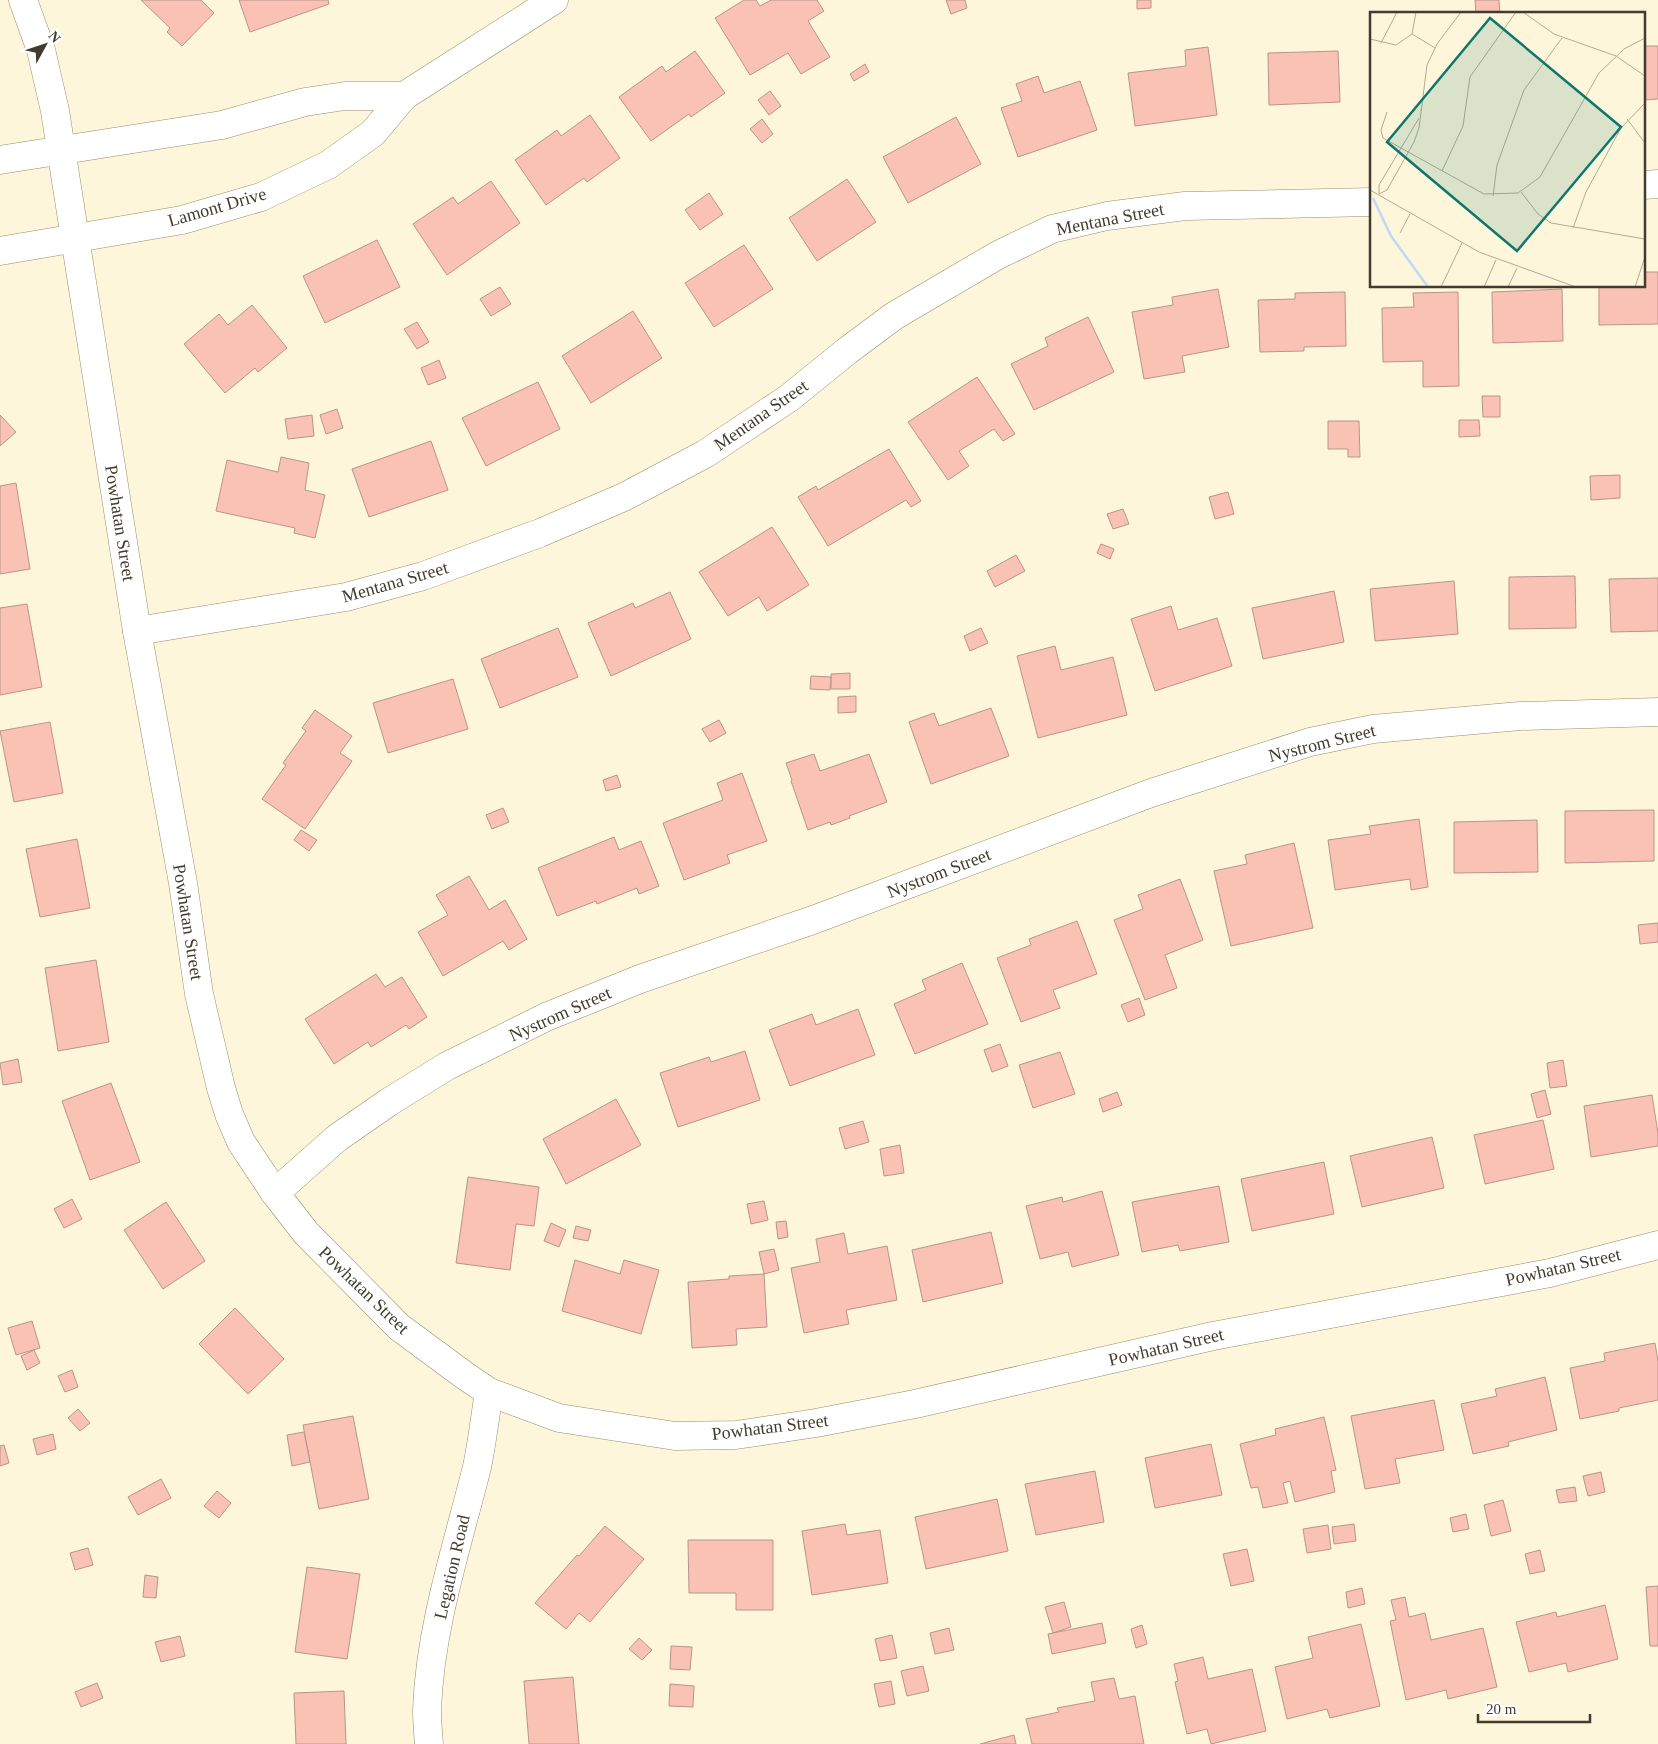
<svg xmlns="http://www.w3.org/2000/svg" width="1658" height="1744" font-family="'Times New Roman',serif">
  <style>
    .building { fill: #f9c2b4; stroke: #ba948b }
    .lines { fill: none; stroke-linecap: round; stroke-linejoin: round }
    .minor-casing { stroke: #978d6d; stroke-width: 29 }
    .tertiary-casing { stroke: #978d6d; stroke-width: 29 }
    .minor { stroke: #fff; stroke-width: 28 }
    .tertiary { stroke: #fff; stroke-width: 28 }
    .labels { text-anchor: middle; stroke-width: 4.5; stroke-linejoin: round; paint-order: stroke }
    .street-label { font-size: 18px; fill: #413c2f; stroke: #fff }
    .inset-river { fill: none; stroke: #bfdaf7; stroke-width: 2.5 }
    .inset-road { fill: none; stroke: #b2ac96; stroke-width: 1 }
    .view { fill: #0f766e; fill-opacity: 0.15; stroke: #0f766e; stroke-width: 2.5 }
    .inset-edge { fill: none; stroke: #413c2f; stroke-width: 2.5 }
  </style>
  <rect width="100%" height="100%" fill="#fef6da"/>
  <g class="building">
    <polygon points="141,0 201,0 214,13 182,46 167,32 170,28"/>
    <polygon points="239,0 328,0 329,4 250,32"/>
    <polygon points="744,0 756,0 760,6 771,0 817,0 824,11 808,21 830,57 801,74 788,53 750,75 715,18"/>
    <polygon points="946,0 965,0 967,8 951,14"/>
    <polygon points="1137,0 1151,0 1151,8 1137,9"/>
    <polygon points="1475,0 1499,0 1500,14 1476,14"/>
    <polygon points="1644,46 1658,46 1658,99 1644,100"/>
    <polygon points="1208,47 1217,115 1135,126 1128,73 1186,66 1185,50"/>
    <polygon points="695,51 725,93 691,117 689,114 651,141 619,97 662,66 666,72"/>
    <polygon points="1338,51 1340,102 1269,105 1268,53"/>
    <polygon points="865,64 869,72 854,81 850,74"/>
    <polygon points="1038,76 1044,93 1080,81 1097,130 1018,157 1001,108 1022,101 1016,84"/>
    <polygon points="770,91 781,106 769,115 758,100"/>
    <polygon points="590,115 620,158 587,182 584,178 546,205 515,160 557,130 561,136"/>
    <polygon points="956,117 981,164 908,203 883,157"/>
    <polygon points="762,119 773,134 762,143 750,129"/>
    <polygon points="847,179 876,222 817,261 789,218"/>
    <polygon points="491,181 520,223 447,275 413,224 453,197 458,204"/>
    <polygon points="709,193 723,214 700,230 685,210"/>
    <polygon points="377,240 400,287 325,323 303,276"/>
    <polygon points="744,245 773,289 714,327 685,283"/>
    <polygon points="1644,272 1658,272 1658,324 1599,325 1599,286 1644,286"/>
    <polygon points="500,287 511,304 491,316 480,299"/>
    <polygon points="1218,289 1229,347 1182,356 1185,372 1144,379 1132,312 1173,305 1172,297"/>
    <polygon points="1562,289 1563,341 1493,343 1492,292"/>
    <polygon points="1345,292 1346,346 1304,347 1304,351 1260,352 1258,300 1295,299 1295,293"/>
    <polygon points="1458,292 1459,386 1423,387 1423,361 1383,362 1382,308 1414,307 1413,293"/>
    <polygon points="252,305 287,348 258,372 255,368 225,393 184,344 219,314 228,325"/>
    <polygon points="633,311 662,358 591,403 562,356"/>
    <polygon points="1088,317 1114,372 1034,410 1011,364 1048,346 1045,338"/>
    <polygon points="417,322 429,342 417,349 404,329"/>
    <polygon points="439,360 446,378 428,385 421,368"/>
    <polygon points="977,377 1015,434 1003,441 994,429 959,451 969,466 948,480 908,422"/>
    <polygon points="538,382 560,429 486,466 462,418"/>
    <polygon points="1482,396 1500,396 1500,417 1483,417"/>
    <polygon points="337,409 343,428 326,434 320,415"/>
    <polygon points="0,415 16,432 0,446"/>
    <polygon points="312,415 314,436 288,439 285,419"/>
    <polygon points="1459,420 1479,420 1480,436 1459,437"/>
    <polygon points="1328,421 1359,421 1360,457 1348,457 1348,449 1328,449"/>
    <polygon points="431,441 448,490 369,517 352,469"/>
    <polygon points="889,449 921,501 911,507 906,500 828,546 798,497 816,486 818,490"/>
    <polygon points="281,457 309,463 305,490 325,495 315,538 294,533 295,528 216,511 227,460 278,472"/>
    <polygon points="1620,475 1620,498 1591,500 1590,476"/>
    <polygon points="16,483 30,569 0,574 0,486"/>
    <polygon points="1228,492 1234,514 1215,519 1209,497"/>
    <polygon points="1123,509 1129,524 1113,529 1107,514"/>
    <polygon points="772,527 809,585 767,611 759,597 728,616 699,572"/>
    <polygon points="1101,544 1114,549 1110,559 1097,553"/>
    <polygon points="1016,555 1025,571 995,587 987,571"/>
    <polygon points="1575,576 1576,628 1509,629 1509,577"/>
    <polygon points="1658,578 1658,631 1611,632 1609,579"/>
    <polygon points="1454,581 1458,634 1375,641 1370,589"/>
    <polygon points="1334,591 1344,642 1263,659 1252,608"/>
    <polygon points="670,592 691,639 611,676 588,623 633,603 635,608"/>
    <polygon points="27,604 42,687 0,695 0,608"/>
    <polygon points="1171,606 1178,630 1217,618 1232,666 1155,691 1131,619"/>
    <polygon points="558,628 578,677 500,708 481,659"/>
    <polygon points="981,628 988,643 970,651 964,636"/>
    <polygon points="1055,646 1061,670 1113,657 1127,715 1038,738 1017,656"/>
    <polygon points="850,673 850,689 831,689 831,674"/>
    <polygon points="811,676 831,677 830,690 810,689"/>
    <polygon points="453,679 468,729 388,753 373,703"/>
    <polygon points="856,696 856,712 838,713 838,697"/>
    <polygon points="991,708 1009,756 931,784 909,722 934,713 939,726"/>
    <polygon points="315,710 352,736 340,753 352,761 305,829 262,799 286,765 283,763 306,731 302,728"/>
    <polygon points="719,720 726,733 710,742 702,729"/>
    <polygon points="50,722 63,793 14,802 0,731"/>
    <polygon points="814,754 820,771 869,754 887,802 849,816 850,818 831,825 830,822 808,830 791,781 792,780 786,763"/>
    <polygon points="742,773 767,841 727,855 730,863 684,880 663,823 723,800 717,783"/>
    <polygon points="617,775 621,787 606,791 603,780"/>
    <polygon points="503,808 509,822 492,829 486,815"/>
    <polygon points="1654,810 1654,861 1565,863 1565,811"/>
    <polygon points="1419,819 1428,887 1411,890 1410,879 1335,890 1328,840 1371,834 1369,826"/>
    <polygon points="1537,820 1538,872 1454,873 1454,822"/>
    <polygon points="301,830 317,840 309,851 294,840"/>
    <polygon points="614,837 619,850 641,841 659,886 639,894 637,888 597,904 596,901 557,916 538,868"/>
    <polygon points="77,839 90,908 40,917 26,849"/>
    <polygon points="1294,843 1313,928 1231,946 1214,871 1247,864 1245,855"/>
    <polygon points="469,876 489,910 505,900 527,939 509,950 503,941 443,976 418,932 448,915 436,895"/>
    <polygon points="1180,879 1203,940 1165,955 1177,988 1145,1000 1114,920 1143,909 1138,895"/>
    <polygon points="1077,921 1097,974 1053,990 1060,1008 1021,1022 997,958 1031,945 1029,939"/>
    <polygon points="1658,923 1658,942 1640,944 1638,925"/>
    <polygon points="96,960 109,1042 58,1051 45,968"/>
    <polygon points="962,963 988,1024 915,1054 894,1004 926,990 922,980"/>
    <polygon points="376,974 385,987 402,977 427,1017 409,1029 406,1025 371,1047 368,1042 334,1064 305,1019"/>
    <polygon points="1139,998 1145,1015 1128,1022 1121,1005"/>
    <polygon points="858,1009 875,1055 790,1086 769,1030 812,1014 816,1025"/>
    <polygon points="1000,1044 1008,1066 992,1072 984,1050"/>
    <polygon points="745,1051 760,1100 678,1127 660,1073 709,1057 711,1062"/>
    <polygon points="1060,1052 1075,1094 1033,1108 1019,1065"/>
    <polygon points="18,1059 22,1082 3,1085 0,1063"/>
    <polygon points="1563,1060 1567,1086 1550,1088 1547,1063"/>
    <polygon points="111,1083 140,1162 90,1180 62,1101"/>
    <polygon points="1545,1090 1551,1114 1537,1118 1531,1094"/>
    <polygon points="1117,1092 1122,1105 1103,1112 1099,1099"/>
    <polygon points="1652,1095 1658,1133 1658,1146 1591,1157 1584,1106"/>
    <polygon points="616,1099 641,1145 566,1184 543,1139"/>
    <polygon points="1543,1120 1554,1169 1485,1184 1474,1135"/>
    <polygon points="863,1121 869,1142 845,1149 839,1128"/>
    <polygon points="1432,1137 1444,1188 1362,1207 1350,1156"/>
    <polygon points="900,1145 904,1173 884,1176 880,1149"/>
    <polygon points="1324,1162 1334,1214 1252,1231 1241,1179"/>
    <polygon points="468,1177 539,1187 534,1226 516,1224 510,1270 456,1263"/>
    <polygon points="1219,1186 1229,1242 1180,1251 1178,1245 1142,1252 1132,1202"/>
    <polygon points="1102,1191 1119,1255 1072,1267 1068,1252 1040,1259 1026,1206 1062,1197 1063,1202"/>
    <polygon points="72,1199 82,1219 64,1228 54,1209"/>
    <polygon points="764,1201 768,1220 751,1224 747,1204"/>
    <polygon points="166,1202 205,1261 163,1289 124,1230"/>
    <polygon points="786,1221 788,1237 778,1239 776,1222"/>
    <polygon points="551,1223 566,1230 559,1247 544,1241"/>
    <polygon points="576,1226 591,1230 588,1241 573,1238"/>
    <polygon points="991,1232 1003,1283 923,1302 912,1250"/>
    <polygon points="844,1233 848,1254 887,1246 897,1300 846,1310 849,1324 804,1333 791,1268 820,1262 816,1239"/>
    <polygon points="774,1249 779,1270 764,1274 759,1252"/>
    <polygon points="575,1260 620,1274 624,1260 659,1270 641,1334 562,1311"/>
    <polygon points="764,1274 767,1327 736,1329 737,1345 692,1348 688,1282 729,1279 729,1276"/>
    <polygon points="235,1308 284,1359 248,1394 199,1344"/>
    <polygon points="32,1321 40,1348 16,1355 8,1328"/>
    <polygon points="1655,1343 1658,1361 1658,1400 1619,1408 1619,1411 1580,1419 1570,1368 1605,1361 1604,1353"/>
    <polygon points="34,1350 40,1363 27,1370 21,1356"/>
    <polygon points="72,1370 78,1387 65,1392 58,1376"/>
    <polygon points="1545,1377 1557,1430 1508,1442 1509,1446 1473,1454 1461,1404 1497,1396 1495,1389"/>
    <polygon points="1434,1400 1444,1450 1395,1459 1400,1483 1365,1489 1351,1416"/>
    <polygon points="78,1409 90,1423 80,1431 68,1418"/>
    <polygon points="353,1416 369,1499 319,1509 303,1425"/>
    <polygon points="1324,1417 1336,1470 1331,1471 1335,1492 1295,1502 1290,1481 1283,1483 1288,1503 1263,1508 1258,1487 1251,1488 1240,1444 1276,1435 1275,1429"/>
    <polygon points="304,1432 310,1462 292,1466 287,1435"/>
    <polygon points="53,1434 56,1449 37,1455 33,1439"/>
    <polygon points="1211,1444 1222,1495 1155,1508 1145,1458"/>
    <polygon points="4,1445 9,1463 0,1466 0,1446"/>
    <polygon points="1095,1471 1104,1522 1036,1535 1025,1484"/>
    <polygon points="1601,1472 1605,1492 1588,1496 1583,1476"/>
    <polygon points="161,1479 171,1498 138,1515 128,1497"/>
    <polygon points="1575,1487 1577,1501 1559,1503 1556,1490"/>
    <polygon points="217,1491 231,1503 219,1518 204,1506"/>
    <polygon points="997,1499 1008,1551 926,1569 915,1517"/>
    <polygon points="1503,1500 1511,1531 1491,1536 1484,1505"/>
    <polygon points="1466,1514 1469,1529 1453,1532 1450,1518"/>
    <polygon points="845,1524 847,1535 880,1530 888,1583 812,1595 802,1531"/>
    <polygon points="1354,1524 1356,1541 1334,1544 1332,1527"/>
    <polygon points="1328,1525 1331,1549 1307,1553 1303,1529"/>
    <polygon points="605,1526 644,1559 590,1622 579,1613 566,1629 535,1603 577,1555 579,1556"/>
    <polygon points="688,1540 773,1540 773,1610 736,1610 736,1593 689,1593"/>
    <polygon points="88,1548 93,1565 75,1570 70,1553"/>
    <polygon points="1247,1549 1254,1581 1231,1586 1223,1554"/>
    <polygon points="1540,1550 1545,1571 1530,1574 1525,1554"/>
    <polygon points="307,1567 360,1574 347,1659 295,1652"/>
    <polygon points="145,1575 158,1577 156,1598 143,1597"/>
    <polygon points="1658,1586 1658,1646 1650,1646 1646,1587"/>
    <polygon points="1362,1588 1365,1604 1348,1608 1346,1592"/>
    <polygon points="1405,1597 1409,1617 1425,1613 1431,1640 1483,1628 1497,1687 1448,1699 1446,1690 1406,1700 1390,1621 1396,1620 1391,1600"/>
    <polygon points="1064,1602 1071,1627 1053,1633 1045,1607"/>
    <polygon points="1605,1605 1618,1659 1568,1672 1566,1663 1529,1672 1516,1622 1556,1612 1557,1617"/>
    <polygon points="1102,1623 1106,1643 1052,1654 1048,1634"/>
    <polygon points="1361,1624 1380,1706 1330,1718 1327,1709 1287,1719 1275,1667 1313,1658 1308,1637"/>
    <polygon points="1142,1625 1147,1644 1136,1648 1131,1629"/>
    <polygon points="949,1628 954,1650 935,1654 930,1633"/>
    <polygon points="892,1635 897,1658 880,1661 875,1639"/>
    <polygon points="180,1636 185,1656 161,1662 155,1642"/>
    <polygon points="639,1638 652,1650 642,1660 629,1649"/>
    <polygon points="671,1646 692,1647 690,1670 670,1669"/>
    <polygon points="1203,1657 1208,1679 1252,1669 1266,1731 1211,1744 1207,1729 1187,1734 1175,1682 1178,1681 1174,1664"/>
    <polygon points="923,1666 929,1691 907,1696 901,1671"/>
    <polygon points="573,1677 579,1744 529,1744 524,1681"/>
    <polygon points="1114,1678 1119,1699 1135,1696 1144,1744 1032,1744 1026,1719 1059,1712 1057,1708 1095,1701 1091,1682"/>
    <polygon points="891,1681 895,1704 879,1707 874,1684"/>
    <polygon points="97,1683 103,1698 81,1707 75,1692"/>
    <polygon points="670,1684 694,1686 693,1707 669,1706"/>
    <polygon points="344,1691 346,1744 296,1744 294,1693"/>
    <polygon points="1014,1735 1016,1744 980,1744"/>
  </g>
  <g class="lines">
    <defs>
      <g id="minor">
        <polyline points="23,0 41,50 55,111 137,631 183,883 199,994 221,1088 229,1114 241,1142 275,1193 306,1233 399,1327 464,1375 489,1392 559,1418 675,1436 736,1435 816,1423 915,1404 1213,1336 1550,1273 1658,1245"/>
        <polyline points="1644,185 1658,184"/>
        <polyline points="137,631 346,597 423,576 540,533 624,497 705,454 789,398 847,351 894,316 998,255 1052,229 1107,216 1185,206 1372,202"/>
        <polyline points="275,1193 337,1138 389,1102 447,1066 546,1017 640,979 813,920 1151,793 1310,742 1373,729 1520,716 1658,712"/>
        <path d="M429 1744C428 1733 427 1721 427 1710 430 1627 457 1547 477 1467 482 1443 485 1417 489 1392"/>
      </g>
      <g id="tertiary">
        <polyline points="0,160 222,125 305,102 345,96 404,96"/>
        <polyline points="0,251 182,220 261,197 328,165 373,133 404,96 554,0"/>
      </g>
    </defs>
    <use href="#minor" class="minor-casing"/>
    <use href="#tertiary" class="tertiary-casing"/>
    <use href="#minor" class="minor"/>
    <use href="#tertiary" class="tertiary"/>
  </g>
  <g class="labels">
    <g class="street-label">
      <text transform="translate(217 207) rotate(-16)" y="6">Lamont Drive</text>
      <text transform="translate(1110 219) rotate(-11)" y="6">Mentana Street</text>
      <text transform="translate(761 415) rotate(-35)" y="6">Mentana Street</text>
      <text transform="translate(120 523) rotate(81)" y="6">Powhatan Street</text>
      <text transform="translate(395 582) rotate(-16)" y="6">Mentana Street</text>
      <text transform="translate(1322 743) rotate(-14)" y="6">Nystrom Street</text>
      <text transform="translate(939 873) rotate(-21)" y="6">Nystrom Street</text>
      <text transform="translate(188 922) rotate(81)" y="6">Powhatan Street</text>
      <text transform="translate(560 1014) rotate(-24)" y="6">Nystrom Street</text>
      <text transform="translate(1563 1267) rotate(-13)" y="6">Powhatan Street</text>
      <text transform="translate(364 1290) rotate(44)" y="6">Powhatan Street</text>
      <text transform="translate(1166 1347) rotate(-13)" y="6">Powhatan Street</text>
      <text transform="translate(770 1427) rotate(-7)" y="6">Powhatan Street</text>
      <text transform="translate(452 1567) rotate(-77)" y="6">Legation Road</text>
    </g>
  </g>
  <g transform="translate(1370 12)">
    <rect width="275" height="275" fill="#fef6da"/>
    <path class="inset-river" d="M3 186 21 224 58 275"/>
    <path class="inset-road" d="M153 0 184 22 246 44 275 64M42 22 65 36M0 27 26 33 42 22 46 0M11 31 27 0M17 100 11 118 13 126 114 182 148 181 170 165 229 61 254 37 275 26M257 107 275 131M72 159 93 114 100 65 146 0M0 178 109 240 206 275M151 180 168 202 181 211 275 227M9 182 17 178 44 130 49 116 57 53 67 32 91 0M9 182V173L49 106M123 184 127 153 154 78 192 26M203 216 216 180 251 116 275 91M30 221 40 202M71 275 92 231M114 275 126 248M138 275 147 256M265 275 275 245"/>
    <path class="view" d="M120 6 251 115 147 239 17 130Z"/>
    <rect width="275" height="275" class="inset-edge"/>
  </g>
  <g transform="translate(45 45) rotate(50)" stroke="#ffffff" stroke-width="4" paint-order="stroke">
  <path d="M0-4L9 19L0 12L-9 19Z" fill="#413c2f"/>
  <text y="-8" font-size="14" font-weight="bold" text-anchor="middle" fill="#413c2f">N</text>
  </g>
  <path d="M1478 1714v8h112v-8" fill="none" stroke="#413c2f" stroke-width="2.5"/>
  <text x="1486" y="1714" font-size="15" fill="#413c2f" stroke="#ffffff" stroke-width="4" paint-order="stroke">20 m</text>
</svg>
